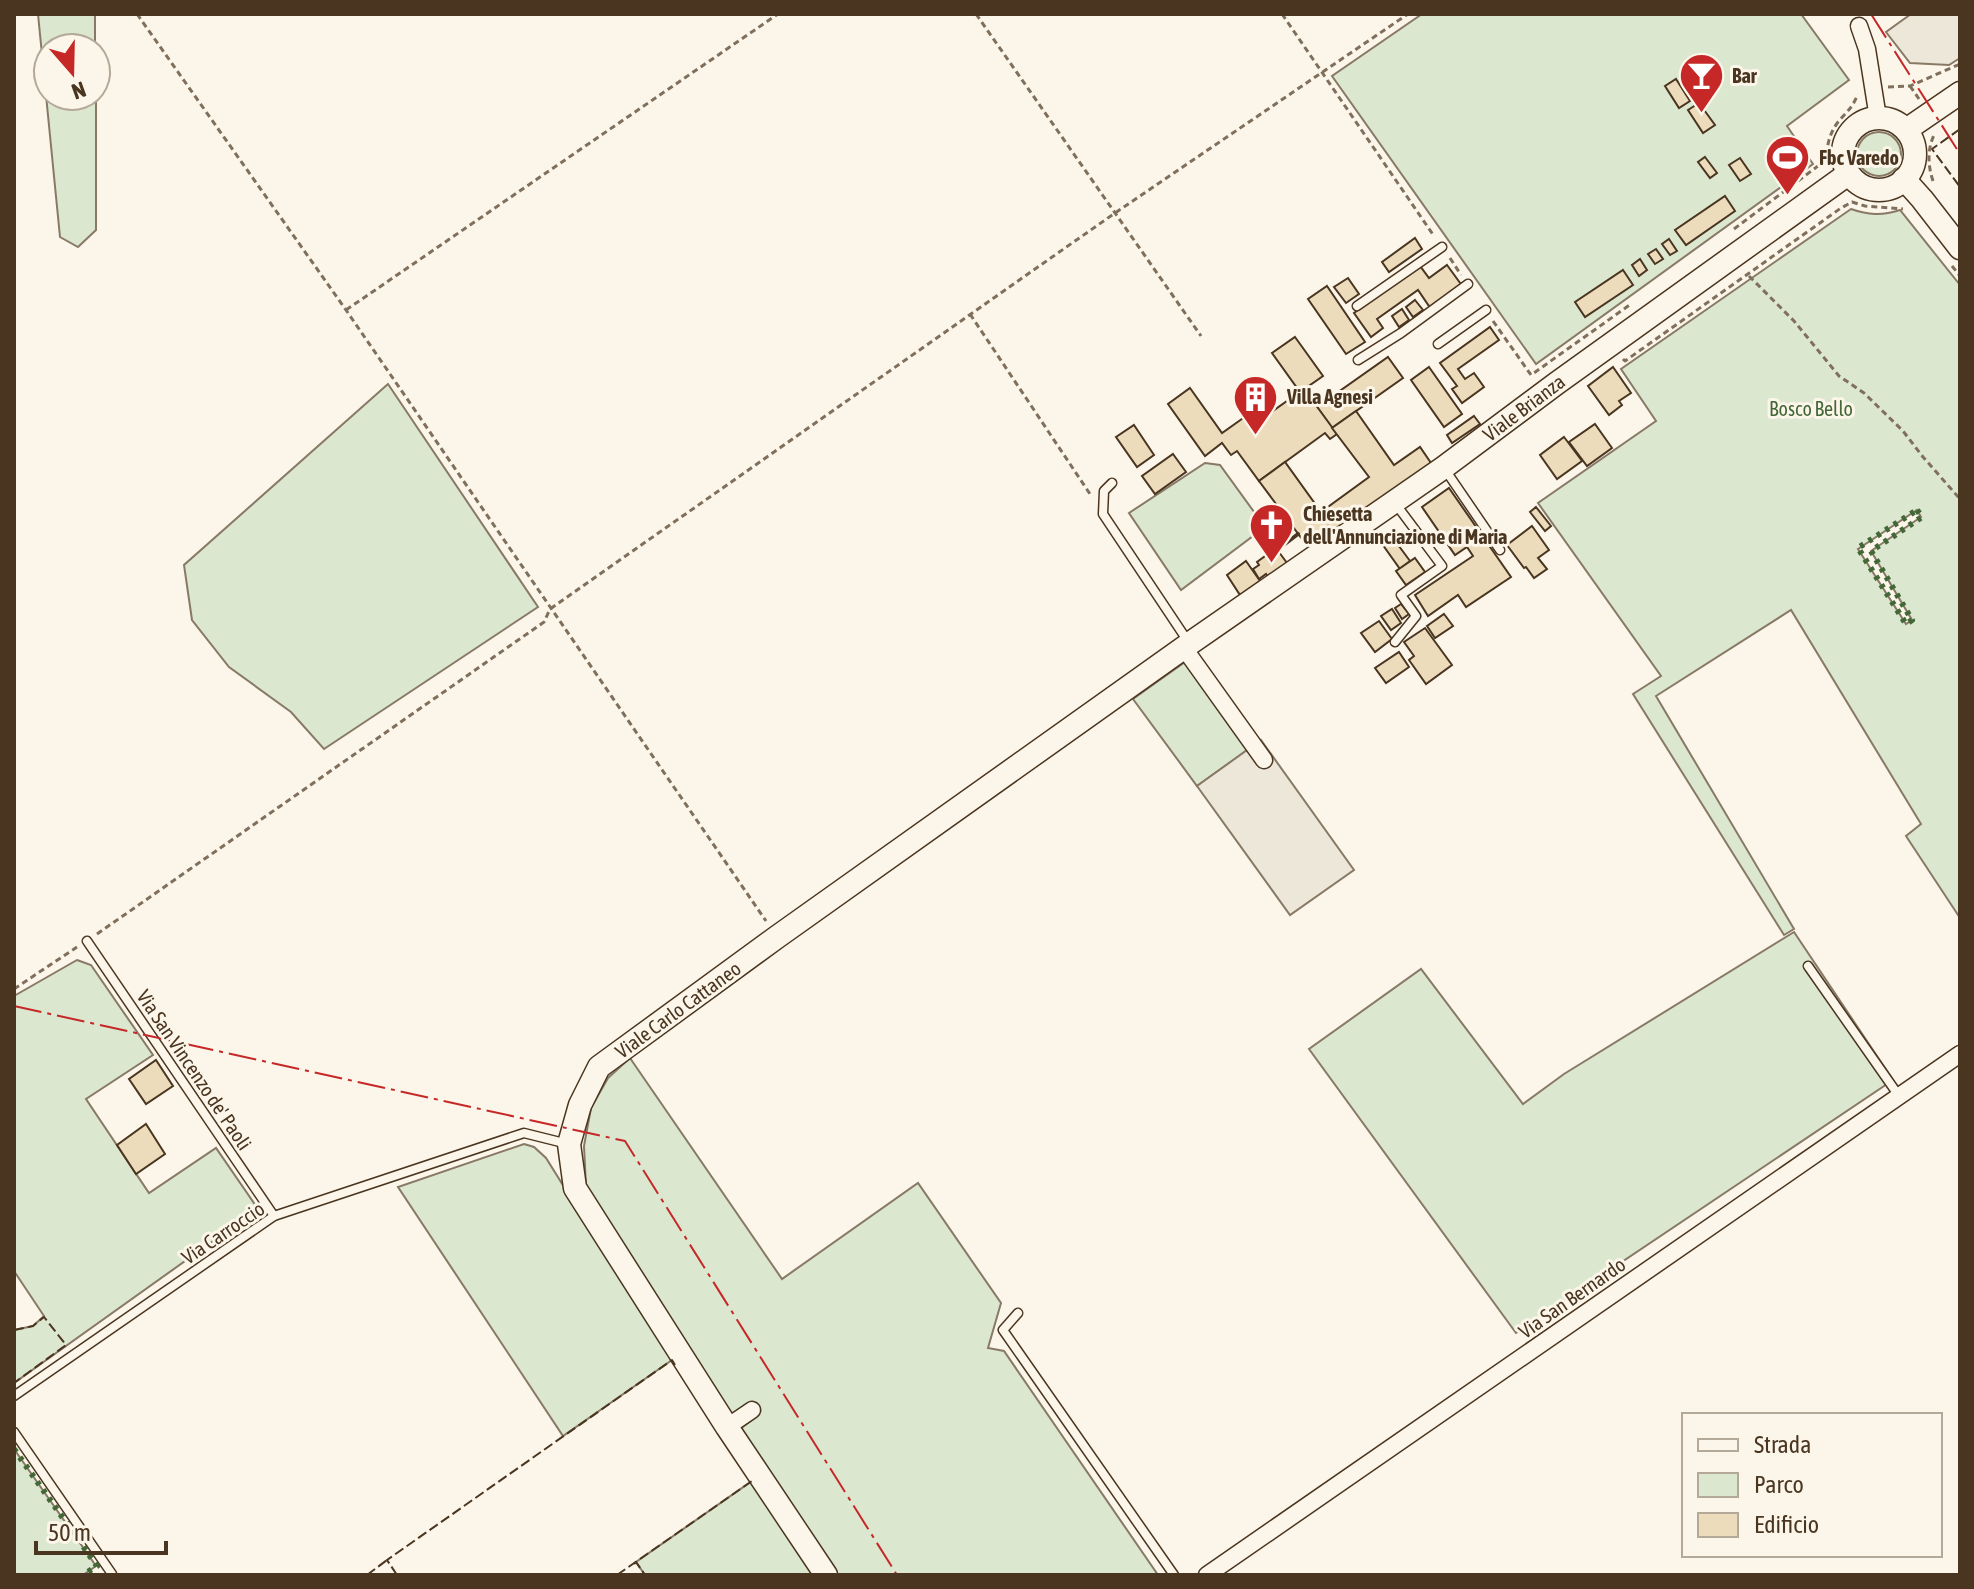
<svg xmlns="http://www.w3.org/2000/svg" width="1974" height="1589" font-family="'Asap Condensed',sans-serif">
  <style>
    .green { fill: #dce7d0; stroke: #887966; stroke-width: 2; fill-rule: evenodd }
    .parking { fill: #ede7d9; stroke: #887966; stroke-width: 2 }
    .building { fill: #ecdcbc; stroke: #4a3520; stroke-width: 2 }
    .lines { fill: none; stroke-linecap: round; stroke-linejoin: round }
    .lane-casing { stroke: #4a3520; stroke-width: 11 }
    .street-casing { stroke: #4a3520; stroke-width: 19 }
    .secondary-casing { stroke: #4a3520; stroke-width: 25 }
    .path { stroke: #7f6f5c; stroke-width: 3; stroke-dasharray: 6 4; stroke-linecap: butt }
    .lane { stroke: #fbf6e9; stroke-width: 8 }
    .street { stroke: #fbf6e9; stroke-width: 16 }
    .secondary { stroke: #fbf6e9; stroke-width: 22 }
    .hedge { stroke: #436837; stroke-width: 6; stroke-dasharray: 4 6; stroke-linecap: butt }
    .fence { stroke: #4a3520; stroke-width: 2; stroke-dasharray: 10 4; stroke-linecap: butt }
    .wall { stroke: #4a3520; stroke-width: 4 }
    .power { stroke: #c62828; stroke-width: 2; stroke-dasharray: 28 6 4 6; stroke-linecap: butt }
    .labels { text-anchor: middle; stroke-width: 6; stroke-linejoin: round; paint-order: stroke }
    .poi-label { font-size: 20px; font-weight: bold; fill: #4a3520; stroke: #fbf6e9; text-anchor: start }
    .street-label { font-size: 20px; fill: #4a3520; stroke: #fbf6e9 }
    .park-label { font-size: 20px; fill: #436837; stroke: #fbf6e9 }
  </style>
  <rect width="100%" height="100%" fill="#fbf6e9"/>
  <g class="green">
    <polygon points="38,14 95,14 95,48 48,48 48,96 96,96 96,230 78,247 60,237"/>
    <polygon points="1422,14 1801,14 1849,80 1787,126 1813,164 1536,364 1332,76"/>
    <circle cx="1879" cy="154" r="22"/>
    <path d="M1851 209C1868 215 1882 216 1900 210L1960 285V918L1906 836 1921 824 1791 610 1656 696 1794 929 1784 935 1633 694 1661 676 1538 503 1656 421 1621 369ZM1917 510 1921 517 1871 551 1912 620 1906 624 1858 549Z"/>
    <polygon points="388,384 538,607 324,749 291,712 229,667 192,620 184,565"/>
    <polygon points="1205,463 1220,465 1265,527 1181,590 1129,513"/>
    <polygon points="1185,662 1249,749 1197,786 1133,699"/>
    <polygon points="1794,932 1893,1080 1516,1333 1309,1049 1421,969 1523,1104 1564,1074"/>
    <polygon points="77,960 91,965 153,1055 86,1099 149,1193 216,1148 258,1209 14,1383 14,1330 33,1326 44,1316 14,1271 14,996"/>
    <polygon points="630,1058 782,1279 918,1183 1001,1303 988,1348 1004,1351 1158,1575 838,1575 740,1429 756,1417 730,1416 586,1186 584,1146 591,1108 608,1078"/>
    <polygon points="524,1144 534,1147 546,1158 672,1360 563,1436 398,1187"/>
    <polygon points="14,1449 96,1566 83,1575 14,1575"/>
    <polygon points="752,1481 814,1575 645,1575 636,1562"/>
  </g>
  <g class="parking">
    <polygon points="1911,14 1960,14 1960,58 1949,65 1910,63 1886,32"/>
    <polygon points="1261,740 1354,870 1290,915 1197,786"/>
  </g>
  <g class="building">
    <polygon points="1676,79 1690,101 1679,108 1665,86"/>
    <polygon points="1699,103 1715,125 1703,133 1688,110"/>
    <polygon points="1705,157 1717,173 1710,178 1698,162"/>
    <polygon points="1740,158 1751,174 1740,181 1729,165"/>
    <polygon points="1725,196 1735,211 1686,245 1675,230"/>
    <polygon points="1415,238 1422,249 1389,272 1382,262"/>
    <polygon points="1669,239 1677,251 1670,255 1662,244"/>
    <polygon points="1656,249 1663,259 1655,264 1648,254"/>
    <polygon points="1640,259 1647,270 1639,276 1632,265"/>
    <polygon points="1447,265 1463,287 1431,309 1418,290 1377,319 1383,328 1371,337 1354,313 1420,266 1429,278"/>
    <polygon points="1623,270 1633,285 1585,317 1575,302"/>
    <polygon points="1348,278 1359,294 1346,303 1334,287"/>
    <polygon points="1327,286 1365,342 1346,354 1308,299"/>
    <polygon points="1415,300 1423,310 1413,317 1406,307"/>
    <polygon points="1402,309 1409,320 1399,327 1392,316"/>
    <polygon points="1490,327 1499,340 1458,369 1465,379 1474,373 1484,387 1462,403 1452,389 1457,386 1440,363"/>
    <polygon points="1295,337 1323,376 1300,392 1272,353"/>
    <polygon points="1388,357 1403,378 1332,428 1317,407"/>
    <polygon points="1429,367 1462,414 1444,427 1411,380"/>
    <polygon points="1613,367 1631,393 1619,401 1622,405 1609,415 1588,386"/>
    <polygon points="1190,388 1222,433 1246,416 1253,425 1304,389 1337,434 1330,439 1325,433 1259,481 1237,451 1231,455 1222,443 1205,456 1168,404"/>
    <polygon points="1356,411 1394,465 1420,447 1431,463 1334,534 1328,526 1305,543 1259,481 1285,462 1321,512 1369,477 1332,428"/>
    <polygon points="1474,416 1480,424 1452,443 1447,435"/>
    <polygon points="1595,424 1612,448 1587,466 1569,442"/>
    <polygon points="1134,425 1154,455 1137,467 1116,437"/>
    <polygon points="1564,437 1582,461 1557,479 1540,455"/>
    <polygon points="1173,454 1186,472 1155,494 1142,476"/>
    <polygon points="1449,488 1511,577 1466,607 1458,595 1428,616 1415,595 1473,556 1467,547 1455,555 1422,507"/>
    <polygon points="1536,507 1551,526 1545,531 1530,512"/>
    <polygon points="1532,526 1549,550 1538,558 1547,569 1534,578 1526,567 1524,568 1507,545"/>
    <polygon points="1390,534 1410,561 1400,569 1380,541"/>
    <polygon points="1276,548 1287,563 1268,577 1266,574 1259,579 1253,569 1259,565 1257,562"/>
    <polygon points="1415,558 1425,572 1406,585 1396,571"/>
    <polygon points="1246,561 1260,581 1240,595 1227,575"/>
    <polygon points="1401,604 1409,614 1402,619 1395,608"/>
    <polygon points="1392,609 1401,623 1391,630 1381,616"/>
    <polygon points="1444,614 1453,626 1435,638 1427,626"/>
    <polygon points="1379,621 1392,639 1375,652 1361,633"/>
    <polygon points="1425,628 1452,665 1426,684 1409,660 1414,656 1404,642"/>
    <polygon points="1399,652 1409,667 1386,683 1375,668"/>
    <polygon points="156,1060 173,1086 146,1104 129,1079"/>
    <polygon points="146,1124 165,1154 136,1174 117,1145"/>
  </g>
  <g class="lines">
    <defs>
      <g id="lane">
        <polyline points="1357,306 1442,247"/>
        <polyline points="1438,344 1486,310"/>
        <polyline points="1358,360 1401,333 1468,284"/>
        <polyline points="1444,468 1500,550"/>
        <polyline points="1112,483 1104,491 1103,514 1189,643"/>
        <polyline points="1395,642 1416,616 1401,595 1442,566 1395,503"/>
        <polyline points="87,941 274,1216"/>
        <polyline points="1808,966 1899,1096"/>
        <polyline points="1018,1313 1003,1330 1174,1575"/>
        <polyline points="14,1396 274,1216 524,1133 568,1144"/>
        <polyline points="14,1432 112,1574"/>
      </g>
      <g id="street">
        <polyline points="1859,26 1867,49 1878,118"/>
        <polyline points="1184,648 1264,760"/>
        <polyline points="727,1427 752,1410"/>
        <polyline points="1207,1575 1960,1054"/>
      </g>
      <g id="secondary">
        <circle cx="1879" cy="154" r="36"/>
        <polyline points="1906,130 1960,93"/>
        <polyline points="1904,179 1922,199 1960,248"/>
        <polyline points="826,1575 727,1427 575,1188 569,1144 580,1105 599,1067 777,937 1189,644 1443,468 1557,383 1848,174"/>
      </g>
    </defs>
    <use href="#lane" class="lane-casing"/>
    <use href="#street" class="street-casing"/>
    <use href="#secondary" class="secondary-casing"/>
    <g class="path">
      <polyline points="137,14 346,310 766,921"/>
      <polyline points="976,14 1201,336"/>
      <polyline points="1282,14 1434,236"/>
      <polyline points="1910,86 1919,99"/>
      <polyline points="1888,87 1910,86 1960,64"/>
      <path d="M1933 181C1928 166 1927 150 1934 135"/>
      <path d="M1734 229 1826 160C1827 146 1829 134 1838 122 1847 111 1851 110 1857 96"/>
      <polyline points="1450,258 1461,275"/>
      <polyline points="1952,266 1960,276"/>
      <polyline points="1749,276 1794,321 1839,376 1864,393 1903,431 1923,457 1960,499"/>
      <polyline points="346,310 778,14"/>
      <polyline points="970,314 1090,494"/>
      <polyline points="1493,321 1531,375 1631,304"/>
      <polyline points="1623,359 1625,361 1841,208 1852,202 1865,206 1903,209"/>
      <polyline points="97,934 544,622 550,609 1115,213 1408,14"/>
      <polyline points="14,989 77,947"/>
    </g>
    <use href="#lane" class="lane"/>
    <use href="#street" class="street"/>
    <use href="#secondary" class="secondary"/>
    <g class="hedge">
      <polygon points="1917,510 1922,517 1871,551 1912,620 1906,624 1858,548"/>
      <polyline points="14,1449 97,1566 83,1575"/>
    </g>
    <g class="fence">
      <polyline points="1960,129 1932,149 1960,187"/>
      <polyline points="14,1330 33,1326 44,1317 66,1345 14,1383"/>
      <polyline points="634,1564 636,1562 645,1575"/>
      <polyline points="367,1575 387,1560 389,1563"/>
      <polyline points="397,1575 387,1560 672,1360 675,1365"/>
      <polyline points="617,1575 752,1481 750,1479"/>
    </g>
    <polyline class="wall" points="1277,550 1298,534"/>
    <g class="power">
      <polyline points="1871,14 1960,154"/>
      <polyline points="14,1006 625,1141 897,1575"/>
    </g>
  </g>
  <defs>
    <symbol id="bar-pin" viewBox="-11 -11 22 30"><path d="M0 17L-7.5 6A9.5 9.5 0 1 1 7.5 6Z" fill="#c62828" stroke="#fbf6e9"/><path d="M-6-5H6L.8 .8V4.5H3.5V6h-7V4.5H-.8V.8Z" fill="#fff"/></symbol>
    <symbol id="stadium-pin" viewBox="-11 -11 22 30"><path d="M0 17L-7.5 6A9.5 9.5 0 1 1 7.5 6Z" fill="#c62828" stroke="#fbf6e9"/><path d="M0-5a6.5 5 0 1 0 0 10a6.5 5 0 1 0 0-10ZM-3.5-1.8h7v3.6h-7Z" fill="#fff"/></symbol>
    <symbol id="building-pin" viewBox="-11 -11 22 30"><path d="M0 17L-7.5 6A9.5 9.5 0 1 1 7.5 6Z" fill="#c62828" stroke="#fbf6e9"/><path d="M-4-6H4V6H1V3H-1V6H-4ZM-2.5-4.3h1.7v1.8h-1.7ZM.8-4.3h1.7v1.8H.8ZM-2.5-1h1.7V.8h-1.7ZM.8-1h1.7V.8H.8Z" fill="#fff"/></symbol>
    <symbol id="church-pin" viewBox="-11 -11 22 30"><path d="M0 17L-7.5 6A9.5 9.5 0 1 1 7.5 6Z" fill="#c62828" stroke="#fbf6e9"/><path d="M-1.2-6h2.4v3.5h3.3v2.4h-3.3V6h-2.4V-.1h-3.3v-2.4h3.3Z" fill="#fff"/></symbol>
  </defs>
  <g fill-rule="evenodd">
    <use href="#bar-pin" x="1676" y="50" width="51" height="69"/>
    <use href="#stadium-pin" x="1762" y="132" width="51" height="69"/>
    <use href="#building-pin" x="1230" y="372" width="51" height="69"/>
    <use href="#church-pin" x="1246" y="500" width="51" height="69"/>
  </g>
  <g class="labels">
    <g class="poi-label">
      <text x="1732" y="83">Bar</text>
      <text x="1819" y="165">Fbc Varedo</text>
      <text x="1287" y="404">Villa Agnesi</text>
      <text x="1303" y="521">Chiesetta<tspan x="1303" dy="23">dell'Annunciazione di Maria</tspan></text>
    </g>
    <g class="street-label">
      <text transform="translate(1524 408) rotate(-37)" y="7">Viale Brianza</text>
      <text transform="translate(678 1010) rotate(-36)" y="7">Viale Carlo Cattaneo</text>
      <text transform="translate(194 1070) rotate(56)" y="7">Via San Vincenzo de' Paoli</text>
      <text transform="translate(223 1233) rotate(-34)" y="7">Via Carroccio</text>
      <text transform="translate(1572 1298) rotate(-35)" y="7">Via San Bernardo</text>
    </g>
    <g class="park-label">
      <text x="1811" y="416">Bosco Bello</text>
    </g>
  </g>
  <rect width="1974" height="1589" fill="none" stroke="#4a3520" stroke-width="32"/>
  <rect x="1682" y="1413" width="260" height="144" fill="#fbf6e9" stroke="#b4a999" stroke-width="2"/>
  <rect x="1698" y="1439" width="40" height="12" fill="#fbf6e9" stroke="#b4a999" stroke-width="2"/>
  <text x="1754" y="1453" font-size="24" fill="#4a3520">Strada</text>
  <rect x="1698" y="1473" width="40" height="24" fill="#dce7d0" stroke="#b4a999" stroke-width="2"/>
  <text x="1754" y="1493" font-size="24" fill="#4a3520">Parco</text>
  <rect x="1698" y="1513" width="40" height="24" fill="#ecdcbc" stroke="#b4a999" stroke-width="2"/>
  <text x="1754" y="1533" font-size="24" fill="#4a3520">Edificio</text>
  <g transform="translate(72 72) rotate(160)"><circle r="38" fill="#fbf6e9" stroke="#b4a999" stroke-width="2"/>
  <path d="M0-6L14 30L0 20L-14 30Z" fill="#c62828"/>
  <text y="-12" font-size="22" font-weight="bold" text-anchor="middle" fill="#4a3520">N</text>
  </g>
  <path d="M36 1541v12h130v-12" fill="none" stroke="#4a3520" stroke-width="4"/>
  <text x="48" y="1541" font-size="24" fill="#4a3520" stroke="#fbf6e9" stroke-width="6" paint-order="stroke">50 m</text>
</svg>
